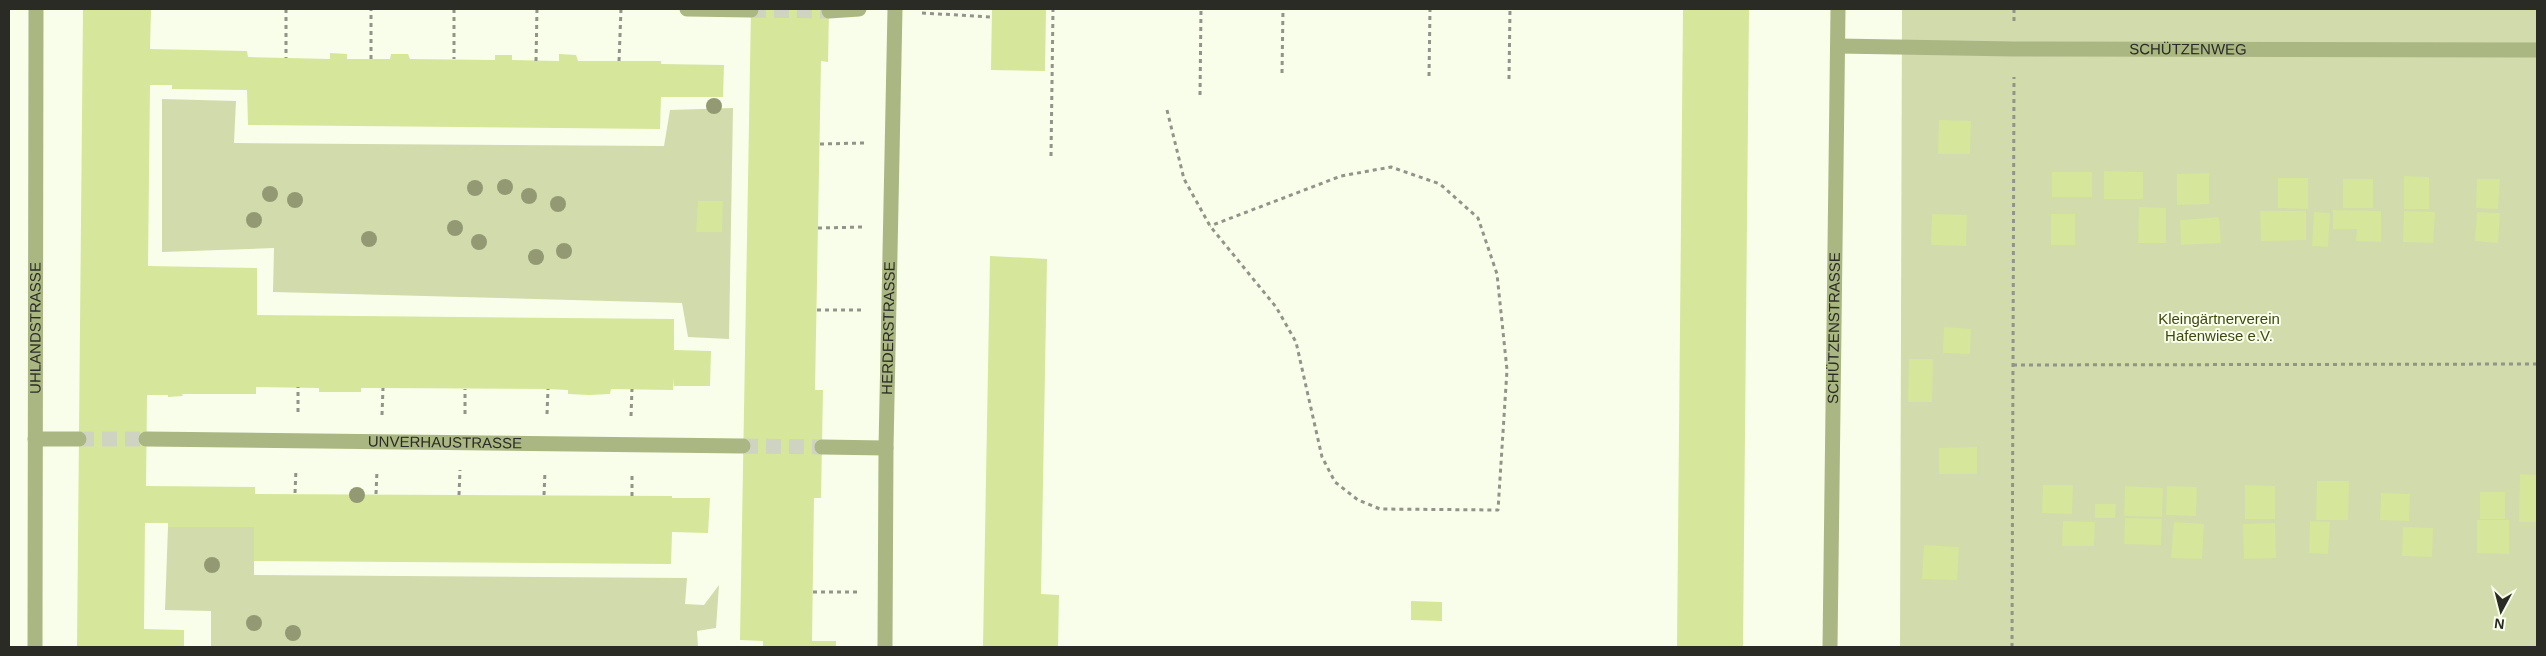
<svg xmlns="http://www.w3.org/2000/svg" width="2546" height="656" font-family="Helvetica,sans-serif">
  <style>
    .green { fill: #d1dbac }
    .building { fill: #d6e69b }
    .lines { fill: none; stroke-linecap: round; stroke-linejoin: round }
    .minor-tunnel { stroke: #cfd4c2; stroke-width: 15; stroke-dasharray: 15 8; stroke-linecap: butt }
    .path { stroke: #919487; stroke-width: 3; stroke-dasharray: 4 4; stroke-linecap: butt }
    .minor { stroke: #abb783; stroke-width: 15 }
    .tree { fill: #939a73 }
    .labels { text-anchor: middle; stroke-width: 4; stroke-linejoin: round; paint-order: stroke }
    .street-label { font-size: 15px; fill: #292b24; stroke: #f9feea }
    .park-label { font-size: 15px; fill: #3f4811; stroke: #f9feea }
  </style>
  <rect width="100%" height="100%" fill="#f9feea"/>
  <g class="green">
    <polygon points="1902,9 2537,9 2537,647 1900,647"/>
    <polygon points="162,99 236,101 234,143 664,146 670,110 733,108 729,339 688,337 682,303 273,292 274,248 162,252"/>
    <polygon points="168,527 254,527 254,575 687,578 685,604 704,605 719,585 716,628 697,631 698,647 211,647 211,611 165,610"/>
  </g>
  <g class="building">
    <polygon points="83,9 151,9 150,49 247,51 248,57 330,59 330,53 347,54 347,59 390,59 391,54 408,54 410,59 495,60 495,55 512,55 512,60 559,61 559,54 576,55 578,61 661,61 661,64 724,65 723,97 661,97 660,129 248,125 247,90 172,89 172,85 150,85 148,266 257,268 257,315 674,319 674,350 711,351 710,386 674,386 674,378 673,390 611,389 610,394 589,395 568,394 568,390 548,389 383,388 361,388 361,392 319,392 319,388 256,387 256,394 182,394 183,396 168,397 168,395 147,395 146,486 255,487 255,494 672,496 672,498 710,498 708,533 672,532 671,564 254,561 254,527 168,527 168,523 145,523 144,629 184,630 184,647 77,647"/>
    <polygon points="751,9 829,9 828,62 821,61 815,390 823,390 821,498 814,498 812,641 836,641 836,647 763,647 763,641 740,640"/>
    <polygon points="992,9 1046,9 1045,71 991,70"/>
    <polygon points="1683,9 1749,9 1743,647 1677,647"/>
    <polygon points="1939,120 1971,121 1970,154 1938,154"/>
    <polygon points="2104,171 2143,172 2143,199 2104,199"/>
    <rect x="2052" y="172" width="40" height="25"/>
    <polygon points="2209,173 2209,204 2177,205 2177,174"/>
    <polygon points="2404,176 2429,177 2429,209 2404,209"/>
    <polygon points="2278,178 2308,178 2308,209 2278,208"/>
    <rect x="2343" y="179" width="30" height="29"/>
    <polygon points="2477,179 2500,179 2498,209 2476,208"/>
    <polygon points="698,201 723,201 722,232 696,232"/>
    <polygon points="2139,207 2166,208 2166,243 2138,243"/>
    <polygon points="2333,210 2381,211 2381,242 2356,241 2357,229 2333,229"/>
    <polygon points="2260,211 2306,211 2306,240 2261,241"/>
    <polygon points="2404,211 2435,212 2433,243 2403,242"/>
    <polygon points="2314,212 2330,213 2328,247 2312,246"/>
    <polygon points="2477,212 2500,213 2498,243 2475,241"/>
    <polygon points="1932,214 1967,215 1966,246 1931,245"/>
    <rect x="2051" y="214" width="24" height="31"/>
    <polygon points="2219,217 2221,243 2181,245 2180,220"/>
    <polygon points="990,256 1047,259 1041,594 1059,595 1058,647 983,647"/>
    <polygon points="1944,327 1971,329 1970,354 1943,353"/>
    <polygon points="1909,359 1933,359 1932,402 1908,402"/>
    <polygon points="1977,447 1977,474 1939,474 1939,448"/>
    <polygon points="2520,474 2537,475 2537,522 2519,522"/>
    <polygon points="2317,481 2349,481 2348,520 2316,520"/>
    <polygon points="2043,485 2073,485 2072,514 2042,513"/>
    <polygon points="2245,485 2275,486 2275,519 2245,519"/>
    <polygon points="2125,486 2163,488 2162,517 2124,516"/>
    <polygon points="2167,486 2197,487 2196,516 2166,515"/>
    <rect x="2480" y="492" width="25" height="27"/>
    <polygon points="2381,493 2410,494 2409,521 2380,520"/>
    <polygon points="2095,504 2116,504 2115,518 2095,518"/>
    <polygon points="2125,518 2162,519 2161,545 2124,544"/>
    <polygon points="2477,520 2509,520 2509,554 2477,553"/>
    <polygon points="2063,521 2095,522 2094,546 2062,546"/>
    <polygon points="2310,521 2330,522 2328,554 2309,553"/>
    <polygon points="2174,522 2204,524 2202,559 2171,558"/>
    <polygon points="2275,523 2276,558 2244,559 2243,524"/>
    <polygon points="2403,527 2433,528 2432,557 2402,556"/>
    <polygon points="1924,545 1959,547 1957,580 1922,579"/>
    <polygon points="1411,601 1442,602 1442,621 1411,620"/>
  </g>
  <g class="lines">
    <g class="minor-tunnel">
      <polyline points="751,10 829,11"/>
      <polyline points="79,439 146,439"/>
      <polyline points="743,446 822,447"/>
    </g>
    <g class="path">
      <polyline points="286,9 286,58"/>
      <polyline points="454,9 454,59"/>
      <polyline points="922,13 992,17"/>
      <polyline points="2014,21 2014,9"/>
      <polyline points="371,59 371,9"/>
      <polyline points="536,61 537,9"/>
      <polyline points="619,61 621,9"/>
      <polyline points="1282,73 1283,9"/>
      <polyline points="1429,76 1430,9"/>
      <polyline points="1509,79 1510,9"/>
      <polyline points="1200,95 1201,9"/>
      <polyline points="1167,110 1184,179 1210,226 1276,307 1296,342 1322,457 1335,482 1358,500 1380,509 1498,510 1507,370 1497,274 1478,218 1440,184 1391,167 1341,176 1210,226"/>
      <polyline points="820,144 864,143"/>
      <polyline points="1051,156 1053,9"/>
      <polyline points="818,228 863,227"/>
      <polyline points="817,310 861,310"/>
      <polyline points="2013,365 2537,364"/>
      <polyline points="298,412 298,387"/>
      <polyline points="465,414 465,389"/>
      <polyline points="547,414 548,389"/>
      <polyline points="382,415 383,388"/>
      <polyline points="631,416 632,389"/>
      <polyline points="295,493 296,469"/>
      <polyline points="376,494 377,470"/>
      <polyline points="459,495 460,470"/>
      <polyline points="544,495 545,471"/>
      <polyline points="632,496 632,472"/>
      <polyline points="813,592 857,592"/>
      <polyline points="2012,647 2014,77"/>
    </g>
    <g class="minor">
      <polyline points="687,9 751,10"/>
      <polyline points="829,11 859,9"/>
      <path id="s1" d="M1838 46 2014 49 2537 50"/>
      <polyline points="35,439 79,439"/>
      <path id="s2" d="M146 439 743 446"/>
      <polyline points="822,447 886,448"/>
      <path id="s3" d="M35 647 36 9"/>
      <path id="s4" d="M885 647 886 448 895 9"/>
      <path id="s5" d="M1830 647 1838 9"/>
    </g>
  </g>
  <g class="tree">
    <circle cx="714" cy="106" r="8"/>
    <circle cx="505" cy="187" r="8"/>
    <circle cx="475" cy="188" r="8"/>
    <circle cx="270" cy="194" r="8"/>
    <circle cx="529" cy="196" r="8"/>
    <circle cx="295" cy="200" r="8"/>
    <circle cx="558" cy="204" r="8"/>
    <circle cx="254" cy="220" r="8"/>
    <circle cx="455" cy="228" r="8"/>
    <circle cx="369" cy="239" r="8"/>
    <circle cx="479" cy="242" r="8"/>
    <circle cx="564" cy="251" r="8"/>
    <circle cx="536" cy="257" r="8"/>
    <circle cx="357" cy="495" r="8"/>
    <circle cx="212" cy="565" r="8"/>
    <circle cx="254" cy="623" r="8"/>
    <circle cx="293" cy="633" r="8"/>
  </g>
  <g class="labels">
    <g class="street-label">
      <text dy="5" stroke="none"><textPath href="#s1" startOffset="350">SCHÜTZENWEG</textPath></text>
      <text dy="5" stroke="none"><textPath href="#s3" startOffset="319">UHLANDSTRASSE</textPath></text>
      <text dy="5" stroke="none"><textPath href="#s4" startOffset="319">HERDERSTRASSE</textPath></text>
      <text dy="5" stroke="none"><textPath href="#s5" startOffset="319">SCHÜTZENSTRASSE</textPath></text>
      <text dy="5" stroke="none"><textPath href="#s2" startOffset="299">UNVERHAUSTRASSE</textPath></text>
    </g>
    <g class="park-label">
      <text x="2219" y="324">Kleingärtnerverein<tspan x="2219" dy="17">Hafenwiese e.V.</tspan></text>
    </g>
  </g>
  <rect width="2546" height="656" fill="none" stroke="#292b24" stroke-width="20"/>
  <g transform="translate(2501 611) rotate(187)" stroke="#f9feea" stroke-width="4" paint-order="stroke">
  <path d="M0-4L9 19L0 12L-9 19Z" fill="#292b24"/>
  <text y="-8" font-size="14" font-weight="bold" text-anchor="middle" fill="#292b24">N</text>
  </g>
</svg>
